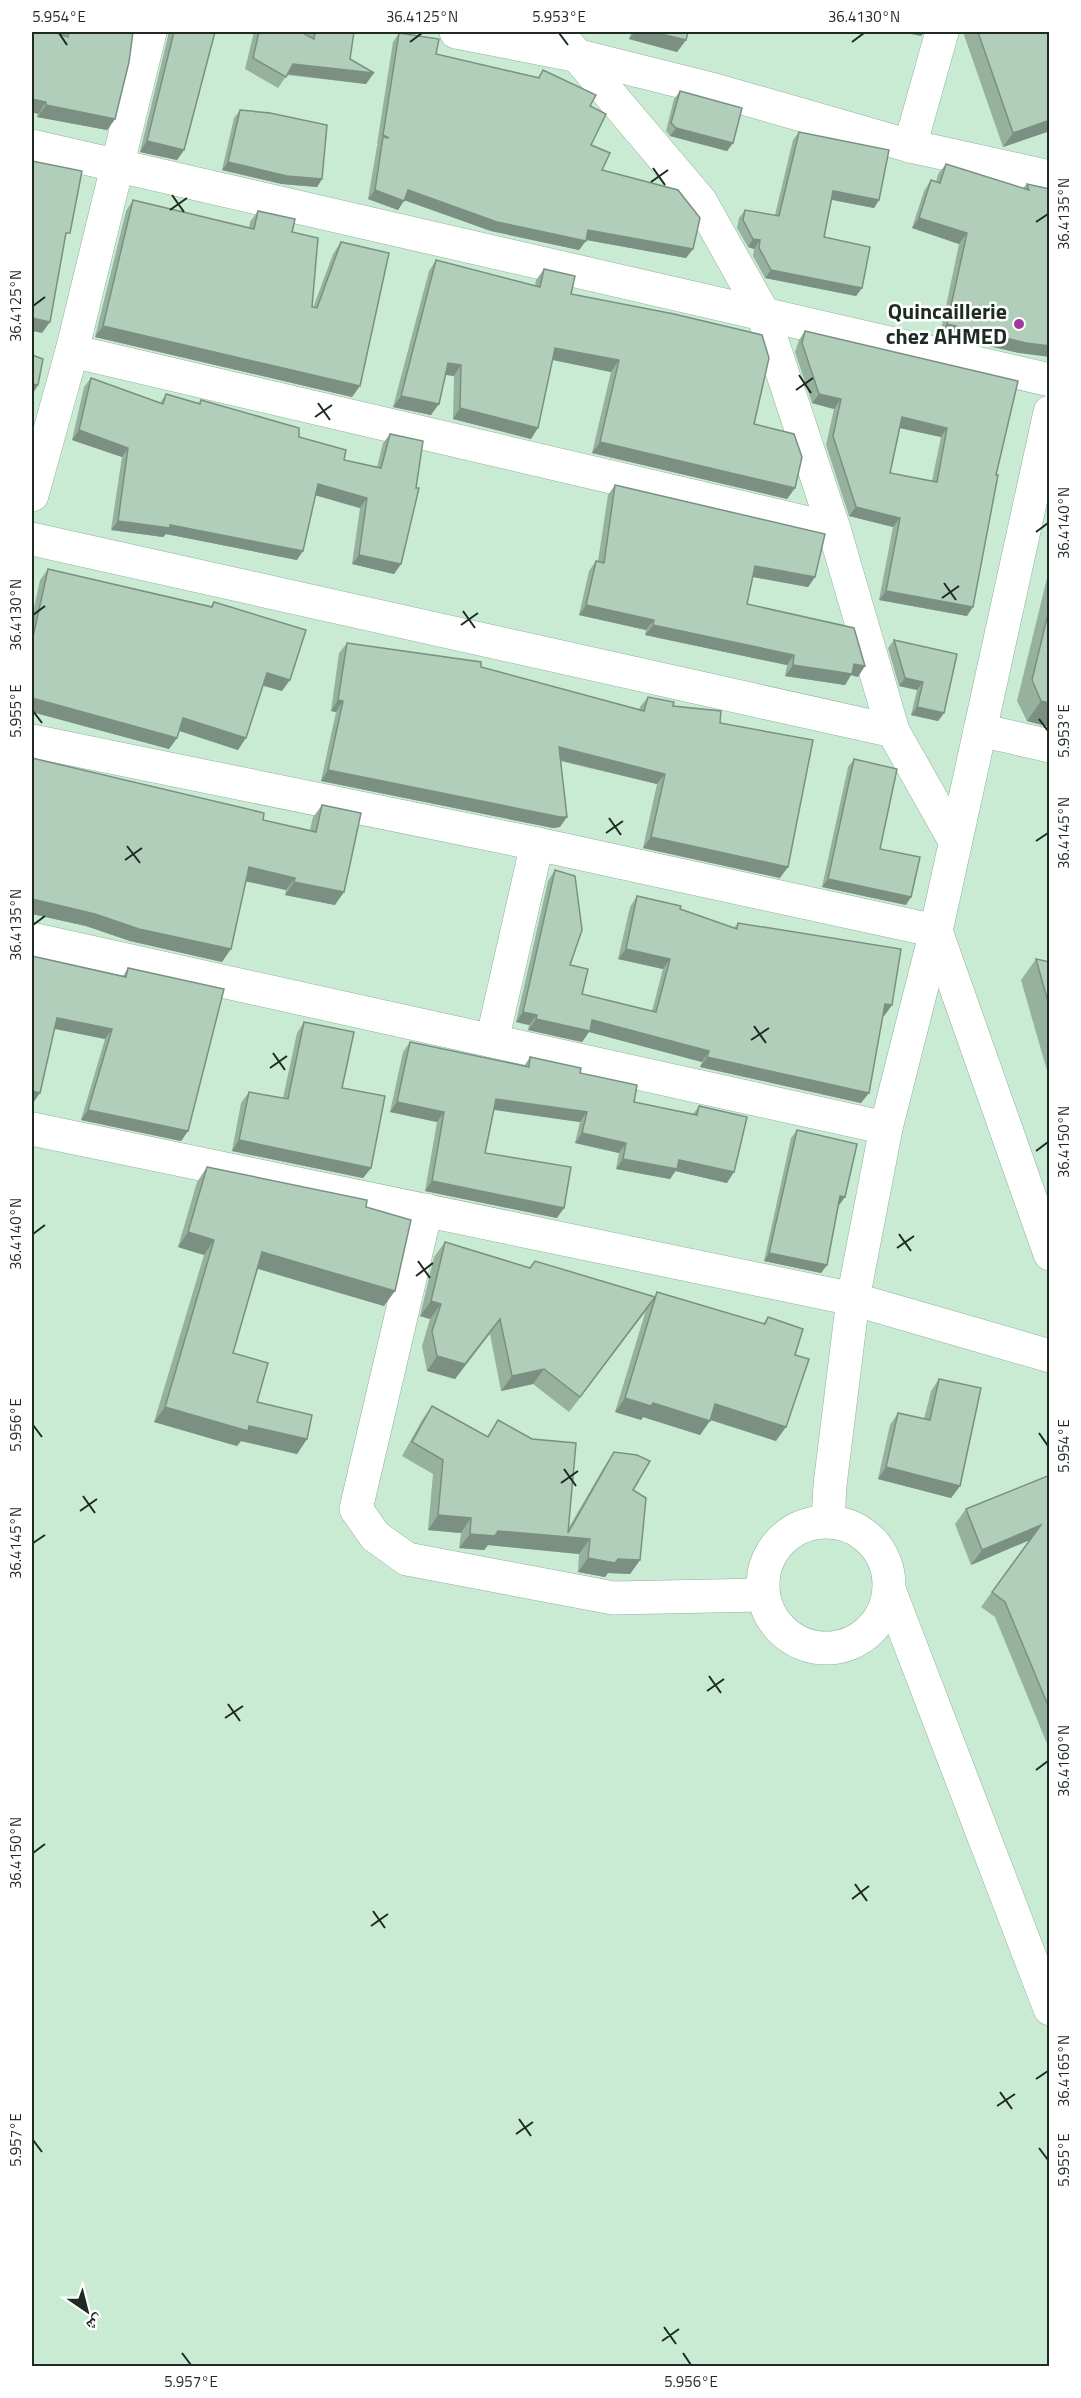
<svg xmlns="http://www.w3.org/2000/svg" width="1081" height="2398" font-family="'Titillium Web','Noto Naskh Arabic',sans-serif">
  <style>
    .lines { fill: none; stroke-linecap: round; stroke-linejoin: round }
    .minor-casing { stroke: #91b19b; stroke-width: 34 }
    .minor { stroke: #fff; stroke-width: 33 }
    .wall { fill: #97b19f; fill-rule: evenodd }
    .shaded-wall { fill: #7b9082 }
    .building { fill: #b0ceb9; stroke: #7b9082; stroke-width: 1.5; fill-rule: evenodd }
    .ticks { fill: none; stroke: #1e2a22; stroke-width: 2 }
    .poi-dot { fill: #a3389a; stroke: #fff; stroke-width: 2 }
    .labels { text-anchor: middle; stroke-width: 5; stroke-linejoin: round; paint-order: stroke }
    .poi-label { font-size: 22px; font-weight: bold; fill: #1e2a22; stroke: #fff; text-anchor: end }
    .neatline { fill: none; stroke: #1e2a22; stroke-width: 2 }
    .ticks-label { font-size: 15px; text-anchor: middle; fill: #1e2a22 }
  </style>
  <rect width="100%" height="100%" fill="#c9ead3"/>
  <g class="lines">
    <defs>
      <g id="minor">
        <polyline points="456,32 579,56 715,90 910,146 1050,177"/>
        <polyline points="557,32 701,202 762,311 834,529 893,731 955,841"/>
        <path d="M32 146C371 224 711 299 1050 380"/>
        <polyline points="910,146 942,32"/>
        <polyline points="72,351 834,529"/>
        <polyline points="32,495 72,351 150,32"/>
        <polyline points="32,539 893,731"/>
        <polyline points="980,730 1050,746"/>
        <polyline points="32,741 537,844 936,931 1050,1254"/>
        <polyline points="32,939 886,1128"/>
        <polyline points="492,1041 537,844"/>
        <polyline points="32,1129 853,1299 886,1128 936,931 1050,412"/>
        <polyline points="426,1210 356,1509 375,1536 407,1559 613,1598 763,1595"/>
        <polyline points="828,1521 830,1485 853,1299 1050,1356"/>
        <circle cx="826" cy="1585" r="63"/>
        <polyline points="890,1592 1050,2009"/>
      </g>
    </defs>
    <use href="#minor" class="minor-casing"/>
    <use href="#minor" class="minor"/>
  </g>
  <g class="wall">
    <polygon points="32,32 62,34 62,32 133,32 115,119 107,130 37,117 38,114 32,112"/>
    <polygon points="168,32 215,32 184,150 177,160 140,152 168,36"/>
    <polygon points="254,32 301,32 308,35 309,32 354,32 350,59 366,84 287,75 278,88 245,69"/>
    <polygon points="631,32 688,32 686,40 677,52 629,39"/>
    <polygon points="963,32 1050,32 1050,131 1003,147"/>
    <polygon points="399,33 436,54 538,77 543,70 590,106 591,145 602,170 693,249 686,258 586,240 579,250 491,231 404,200 398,210 368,199 377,146 378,144 377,144 393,42"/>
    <polygon points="680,91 733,143 727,151 670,136 666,131 674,99"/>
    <polygon points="240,110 322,179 317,187 282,184 222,170 234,118"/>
    <polygon points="799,132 879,200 874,208 832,200 824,237 862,288 856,296 765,278 753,256 754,249 748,247 737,228 739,218 745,210 775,215 793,140"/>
    <polygon points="946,164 1023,188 1027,184 1050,189 1019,353 940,335 959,244 912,228 924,191 931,180 936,182 938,174"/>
    <polygon points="133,200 249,228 250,222 258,211 292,232 312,307 313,308 333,254 341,242 352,397 95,337 126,211"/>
    <polygon points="436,260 535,286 536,280 544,269 571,294 754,424 795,488 787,499 592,453 611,372 553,360 531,439 453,419 454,376 446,375 431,415 393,407 429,271"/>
    <path d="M805 331 1018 381 996 475 967 616 879 600 893 527 849 516 826 445 834 409 812 403 795 352 799 340ZM900 428 941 437 932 481 890 473Z"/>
    <polygon points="91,378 160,403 166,394 198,403 201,400 299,437 344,460 377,467 383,443 390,434 401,564 394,574 352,564 360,508 315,495 297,560 166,534 163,537 111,530 122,457 72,440 84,387"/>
    <polygon points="615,485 815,577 808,587 753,577 747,604 858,677 851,675 845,685 785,676 787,665 645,635 646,630 579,615 589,571 596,561 598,561 608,495"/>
    <polygon points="1050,566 1050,727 1027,721 1017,701"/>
    <polygon points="48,569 211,606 214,602 282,691 263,686 238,750 179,731 177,738 169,749 32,712 32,617 40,580"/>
    <polygon points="894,640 944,713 938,721 911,715 917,690 899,686 888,648"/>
    <polygon points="347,643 481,667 639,710 640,707 648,697 720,723 780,878 643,848 657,784 560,761 560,827 553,828 321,781 336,712 331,711 339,653"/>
    <polygon points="32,758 263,820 310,830 313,817 322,805 335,905 285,895 286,890 246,881 222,962 130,941 86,926 32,914"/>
    <polygon points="854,759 880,849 906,905 822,887 848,767"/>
    <polygon points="555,870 570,965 582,994 652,1011 663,969 618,959 630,907 637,896 680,909 734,928 738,923 892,1005 884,1016 883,1015 861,1103 700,1067 702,1062 589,1032 582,1042 528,1030 529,1025 516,1022 548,881"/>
    <polygon points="32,956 123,976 128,968 188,1131 181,1141 81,1120 105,1039 54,1028 33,1103"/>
    <polygon points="1036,959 1050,962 1050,1081 1021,980"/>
    <polygon points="304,1022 342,1088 371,1168 363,1178 232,1151 241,1103 249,1092 283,1098 297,1033"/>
    <polygon points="410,1042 524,1066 530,1057 580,1073 634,1102 693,1114 699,1106 727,1183 676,1171 670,1179 616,1169 619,1153 575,1143 580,1122 494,1110 485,1153 557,1218 425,1191 437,1122 390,1112 403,1052"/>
    <polygon points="797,1130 845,1197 839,1205 827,1265 821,1273 764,1261 791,1138"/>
    <polygon points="207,1167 366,1207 384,1306 258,1269 233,1353 257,1402 307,1439 297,1454 241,1441 237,1446 154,1422 204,1255 178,1247 197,1182"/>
    <polygon points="445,1242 530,1268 654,1297 657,1292 763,1324 768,1317 795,1355 776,1441 710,1420 700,1435 643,1417 641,1420 615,1412 646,1310 569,1412 533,1384 501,1391 490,1334 455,1379 427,1371 422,1346 430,1319 420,1316 434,1257"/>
    <polygon points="939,1379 960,1486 951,1498 878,1479 890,1425 898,1413 924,1419 931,1391"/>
    <polygon points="432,1406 487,1437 498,1420 568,1529 604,1467 614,1452 633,1490 640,1560 630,1574 608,1573 605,1577 578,1572 579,1554 488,1545 484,1550 459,1548 461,1533 428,1530 433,1474 402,1456 422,1420"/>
    <polygon points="1050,1475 1050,1751 995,1617 981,1607 1029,1540 971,1565 955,1524 966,1509"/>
  </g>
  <g class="shaded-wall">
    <polygon points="635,32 653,32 686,40 677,52 629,39"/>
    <polygon points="901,32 924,32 921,36"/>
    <polygon points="293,64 374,73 366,84 286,74"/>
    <polygon points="32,99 46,102 38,114 32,112"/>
    <polygon points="46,105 115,119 107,130 37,117"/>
    <polygon points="1050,120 1050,131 1003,147 1013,133"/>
    <polygon points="676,128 733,143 727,151 670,136"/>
    <polygon points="147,141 184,150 177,160 140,152"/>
    <polygon points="228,162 322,179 317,187 282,184 222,170"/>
    <polygon points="375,190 404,201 398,210 368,199"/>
    <polygon points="408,190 586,241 579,250 491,231 401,199"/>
    <polygon points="833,191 879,200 874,208 828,199"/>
    <polygon points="919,218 967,233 959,244 912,228"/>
    <polygon points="588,230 693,249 686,258 581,239"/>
    <polygon points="753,239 760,240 754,249 748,247"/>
    <polygon points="771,270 862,288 856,296 765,278"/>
    <polygon points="32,318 50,322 42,333 32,331"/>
    <polygon points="947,324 1050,346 1050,357 1019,353 940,335"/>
    <polygon points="103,326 360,386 352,397 95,337"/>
    <polygon points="555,348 619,360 611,372 548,359"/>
    <polygon points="448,363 461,365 454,376 440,374"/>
    <polygon points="32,384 38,385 32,395"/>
    <polygon points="819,394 841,399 834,409 812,403"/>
    <polygon points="401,396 439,404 431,415 393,407"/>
    <polygon points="460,408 538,428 531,439 453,419"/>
    <polygon points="902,417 947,428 941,437 895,427"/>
    <polygon points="79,430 128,448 122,457 72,440"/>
    <polygon points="600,442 795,488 787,499 592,453"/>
    <polygon points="318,484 367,498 360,508 311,494"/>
    <polygon points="856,507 900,518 893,527 849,516"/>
    <polygon points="118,521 170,525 303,551 297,560 166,534 163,537 111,530"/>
    <polygon points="359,555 401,564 394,574 352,564"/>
    <polygon points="755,566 815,577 808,587 748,576"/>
    <polygon points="886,591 973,607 967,616 879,600"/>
    <polygon points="586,605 654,620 646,630 579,615"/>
    <polygon points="653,625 794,655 787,665 645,635"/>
    <polygon points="854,664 865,666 858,677 851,675 845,685 785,676 793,665"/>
    <polygon points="267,673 290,680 282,691 259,684"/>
    <polygon points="905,678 923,682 917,690 899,686"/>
    <polygon points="32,698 177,738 169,749 32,712"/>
    <polygon points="338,700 343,701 336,712 331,711"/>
    <polygon points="1041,701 1050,703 1050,727 1027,721"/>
    <polygon points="917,707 944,713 938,721 911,715"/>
    <polygon points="183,718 246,738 238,750 174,729"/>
    <polygon points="559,747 665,774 657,784 551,758"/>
    <polygon points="328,770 567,817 560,827 553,828 321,781"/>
    <polygon points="651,837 788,867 780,878 643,848"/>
    <polygon points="249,867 295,878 286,890 240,880"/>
    <polygon points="828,879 911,897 906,905 822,887"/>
    <polygon points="294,882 344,892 335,905 285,895"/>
    <polygon points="32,899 95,914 231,949 222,962 130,941 86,926 32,914"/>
    <polygon points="626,949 670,959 663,969 618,959"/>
    <polygon points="885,1004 892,1005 884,1016 878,1014"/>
    <polygon points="523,1012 537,1015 529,1025 516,1022"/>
    <polygon points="57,1018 112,1029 105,1039 50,1028"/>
    <polygon points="536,1019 592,1020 709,1051 702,1062 589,1032 582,1042 528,1030"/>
    <polygon points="707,1057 869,1093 861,1103 700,1067"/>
    <polygon points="32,1091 40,1093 33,1103 32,1103"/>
    <polygon points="496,1099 587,1112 580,1122 489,1109"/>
    <polygon points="397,1102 444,1112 437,1122 390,1112"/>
    <polygon points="88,1110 188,1131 181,1141 81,1120"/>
    <polygon points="582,1133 626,1143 619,1153 575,1143"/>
    <polygon points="239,1140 371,1168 363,1178 232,1151"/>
    <polygon points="623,1159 679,1160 734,1172 727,1183 675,1171 670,1179 616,1169"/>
    <polygon points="432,1181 564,1208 557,1218 425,1191"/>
    <polygon points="840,1196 845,1197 839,1205 835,1204"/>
    <polygon points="188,1232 214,1240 204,1255 178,1247"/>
    <polygon points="262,1252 395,1291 384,1306 252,1267"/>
    <polygon points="769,1253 827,1265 821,1273 764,1261"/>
    <polygon points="655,1297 645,1312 569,1412 580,1397"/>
    <polygon points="431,1301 441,1304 430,1319 420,1316"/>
    <polygon points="500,1319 455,1379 427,1371 437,1356"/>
    <polygon points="544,1369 533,1384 501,1391 512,1376"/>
    <polygon points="625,1398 653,1403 710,1421 700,1435 643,1417 641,1420 615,1412"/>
    <polygon points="715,1404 786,1427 776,1441 705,1418"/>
    <polygon points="165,1407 249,1426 307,1439 297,1454 241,1441 237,1446 154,1422"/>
    <polygon points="886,1467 960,1486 951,1498 878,1479"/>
    <polygon points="438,1515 471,1518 461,1533 428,1530"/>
    <polygon points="1041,1525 1030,1540 971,1565 982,1550"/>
    <polygon points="498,1531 590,1539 579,1554 488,1545 484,1550 459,1548 470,1534"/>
    <polygon points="588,1558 618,1559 640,1560 630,1574 608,1573 605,1577 578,1572"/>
  </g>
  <g class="building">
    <polygon points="32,32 54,32 68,37 69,32 133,32 129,62 115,119 46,105 46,102 32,99"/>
    <polygon points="174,32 215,32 184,150 147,141"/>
    <polygon points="259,32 301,32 314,39 315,32 354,32 350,59 374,73 293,64 286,77 253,58"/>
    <polygon points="653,32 688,32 686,40"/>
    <polygon points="978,32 1050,32 1050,120 1013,133"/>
    <polygon points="399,33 439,39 436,54 539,78 543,70 596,95 590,106 606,114 591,145 610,153 602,170 678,190 700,218 693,249 588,230 586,241 497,222 408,190 404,201 375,190 383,137 389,138 383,135"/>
    <polygon points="680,91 742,108 733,143 676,128 671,123"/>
    <polygon points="240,110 270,113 327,125 322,179 287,176 228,162"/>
    <polygon points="799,132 889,150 879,200 833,191 824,237 870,247 862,288 771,270 759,248 760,240 753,239 743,220 745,210 779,216"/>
    <polygon points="32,161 82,171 70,233 66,233 50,322 32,318"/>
    <polygon points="946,164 1029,190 1027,184 1050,189 1050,346 1026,343 947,324 967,233 919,218 931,180 940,183"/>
    <polygon points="133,200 254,229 258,211 295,219 292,232 318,238 312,307 317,308 341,242 389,253 360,386 103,326"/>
    <polygon points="436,260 540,287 544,269 575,276 571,294 674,314 762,335 769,358 754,424 794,434 802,457 795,488 600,442 619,360 555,348 538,428 460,408 461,365 448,363 439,404 401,396"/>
    <path d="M805 331 1018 381 996 475H998L973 607 886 591 900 518 856 507 833 436 841 399 819 394 802 343ZM902 417 947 428 937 482 890 473Z"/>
    <polygon points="32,355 43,359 38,385 32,384"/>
    <polygon points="91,378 163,404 166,394 200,404 201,400 299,428 299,437 346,450 344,460 381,468 390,434 423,441 416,488 419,488 401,564 359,555 367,498 318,484 303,551 170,525 170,528 118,521 128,448 79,430"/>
    <polygon points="615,485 825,534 815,577 755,566 747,604 854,628 865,666 854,664 852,674 793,665 794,655 653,625 654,620 586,605 596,561 604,563"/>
    <polygon points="48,569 212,607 214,602 306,630 290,680 267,673 246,738 183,718 177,738 32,698 32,641"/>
    <polygon points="1050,605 1050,703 1041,701 1032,680"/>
    <polygon points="894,640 957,654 944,713 917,707 923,682 905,678"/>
    <polygon points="347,643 481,662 481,667 644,711 648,697 674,702 673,706 721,711 720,723 813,740 788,867 651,837 665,774 559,747 567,817 560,817 328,770 343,701 338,700"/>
    <polygon points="32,758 264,813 263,820 316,832 322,805 361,813 344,892 294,882 295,878 249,867 231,949 139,929 95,914 32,899"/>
    <polygon points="854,759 897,769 880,849 920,857 911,897 828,879"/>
    <polygon points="555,870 575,876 582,930 570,965 588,969 582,994 656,1012 670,959 626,949 637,896 681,906 680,909 737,929 738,923 901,949 892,1005 885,1004 869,1093 707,1057 709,1051 592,1020 590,1031 536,1019 537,1015 523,1012"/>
    <polygon points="32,956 126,977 128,968 224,989 188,1131 88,1110 112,1029 57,1018 40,1093 32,1091"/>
    <polygon points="1036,959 1050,962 1050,1009"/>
    <polygon points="304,1022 354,1032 342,1088 385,1096 371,1168 239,1140 249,1092 288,1099"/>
    <polygon points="410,1042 529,1067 530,1057 581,1068 580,1073 637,1085 634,1102 697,1115 699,1106 747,1117 734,1172 679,1160 677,1169 623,1159 626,1143 582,1133 587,1112 496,1099 485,1153 571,1167 564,1208 432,1181 444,1112 397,1102"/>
    <polygon points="797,1130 857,1144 845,1197 840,1196 827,1265 769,1253"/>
    <polygon points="207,1167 367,1200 366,1207 411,1220 395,1291 262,1252 233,1353 268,1363 257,1402 312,1415 307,1439 249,1426 248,1431 165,1407 214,1240 188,1232"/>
    <polygon points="445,1242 530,1268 535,1261 655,1297 580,1397 544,1369 512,1376 500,1319 465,1364 437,1356 432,1331 441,1304 431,1301"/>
    <polygon points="657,1292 765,1324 768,1317 803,1329 795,1355 809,1359 786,1427 715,1404 710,1421 653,1403 651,1406 625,1398"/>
    <polygon points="939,1379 981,1388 960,1486 886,1467 898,1413 930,1420"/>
    <polygon points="432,1406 488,1437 498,1420 532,1439 576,1443 568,1533 614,1452 637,1455 650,1461 633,1490 646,1498 640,1560 618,1559 615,1563 588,1558 590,1539 498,1531 495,1536 470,1534 471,1518 438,1515 443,1460 412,1442"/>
    <polygon points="1050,1475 1050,1710 1005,1602 992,1592 1041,1525 982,1550 966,1509"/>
  </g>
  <path class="ticks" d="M59 33 67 45M559 33 568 45M410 42 422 33M852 42 864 33M653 168 665 185M651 182 668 170M172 195 184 212M170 210 187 198M1036 222 1048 214M33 306 45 297M799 375 811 393M796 390 813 378M318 403 330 420M315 417 332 405M1036 532 1048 523M944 583 956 600M942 598 959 586M463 611 475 628M33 615 45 606M461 625 478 613M33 711 42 723M1039 719 1048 731M609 818 621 835M606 833 623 821M1036 841 1048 833M127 846 140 863M125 860 142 848M33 925 45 916M754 1026 766 1043M751 1040 769 1028M273 1053 285 1070M270 1068 287 1056M1036 1151 1048 1142M33 1234 45 1225M899 1234 911 1251M897 1248 914 1236M418 1261 430 1278M416 1276 433 1263M33 1425 42 1437M1039 1433 1048 1446M564 1469 576 1486M561 1483 578 1471M83 1496 95 1513M80 1511 97 1499M33 1543 45 1535M709 1676 721 1693M707 1691 724 1679M228 1704 240 1721M225 1718 243 1706M1036 1770 1048 1761M33 1853 45 1844M855 1884 867 1901M852 1899 869 1886M373 1911 385 1928M371 1926 388 1914M1036 2079 1048 2071M1000 2092 1012 2109M997 2106 1015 2094M519 2119 531 2136M516 2134 533 2122M33 2140 42 2152M1039 2148 1048 2160M664 2327 676 2344M662 2341 679 2329M182 2353 191 2365M683 2353 691 2365"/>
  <circle class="poi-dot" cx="1019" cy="324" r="6"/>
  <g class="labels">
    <g class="poi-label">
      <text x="1007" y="319">Quincaillerie<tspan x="1007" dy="25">chez AHMED</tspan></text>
    </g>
  </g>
  <rect width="1081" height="2398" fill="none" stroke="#ffffff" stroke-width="66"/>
  <g transform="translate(87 2311) rotate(145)" stroke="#ffffff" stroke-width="4.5" paint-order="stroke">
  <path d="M0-4.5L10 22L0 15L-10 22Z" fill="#1e2a22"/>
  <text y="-9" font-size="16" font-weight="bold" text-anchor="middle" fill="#1e2a22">ش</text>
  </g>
  <rect x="33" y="33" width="1015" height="2332" class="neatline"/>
  <g class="ticks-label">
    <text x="59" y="22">5.954°E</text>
    <text x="422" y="22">36.4125°N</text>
    <text x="559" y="22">5.953°E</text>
    <text x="864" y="22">36.4130°N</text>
    <text transform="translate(1064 214) rotate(-90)" y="5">36.4135°N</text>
    <text transform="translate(16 306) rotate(-90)" y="5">36.4125°N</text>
    <text transform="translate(1064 523) rotate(-90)" y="5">36.4140°N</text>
    <text transform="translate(16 615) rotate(-90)" y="5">36.4130°N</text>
    <text transform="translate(16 711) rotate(-90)" y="5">5.955°E</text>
    <text transform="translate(1064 731) rotate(-90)" y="5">5.953°E</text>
    <text transform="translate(1064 833) rotate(-90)" y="5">36.4145°N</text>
    <text transform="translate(16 925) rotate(-90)" y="5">36.4135°N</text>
    <text transform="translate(1064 1142) rotate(-90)" y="5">36.4150°N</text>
    <text transform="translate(16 1234) rotate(-90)" y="5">36.4140°N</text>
    <text transform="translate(16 1425) rotate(-90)" y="5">5.956°E</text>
    <text transform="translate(1064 1446) rotate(-90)" y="5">5.954°E</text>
    <text transform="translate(16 1543) rotate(-90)" y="5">36.4145°N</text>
    <text transform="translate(1064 1761) rotate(-90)" y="5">36.4160°N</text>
    <text transform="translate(16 1853) rotate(-90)" y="5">36.4150°N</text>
    <text transform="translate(1064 2071) rotate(-90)" y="5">36.4165°N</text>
    <text transform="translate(16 2140) rotate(-90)" y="5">5.957°E</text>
    <text transform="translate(1064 2160) rotate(-90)" y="5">5.955°E</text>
    <text x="191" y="2387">5.957°E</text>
    <text x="691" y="2387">5.956°E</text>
  </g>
</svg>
